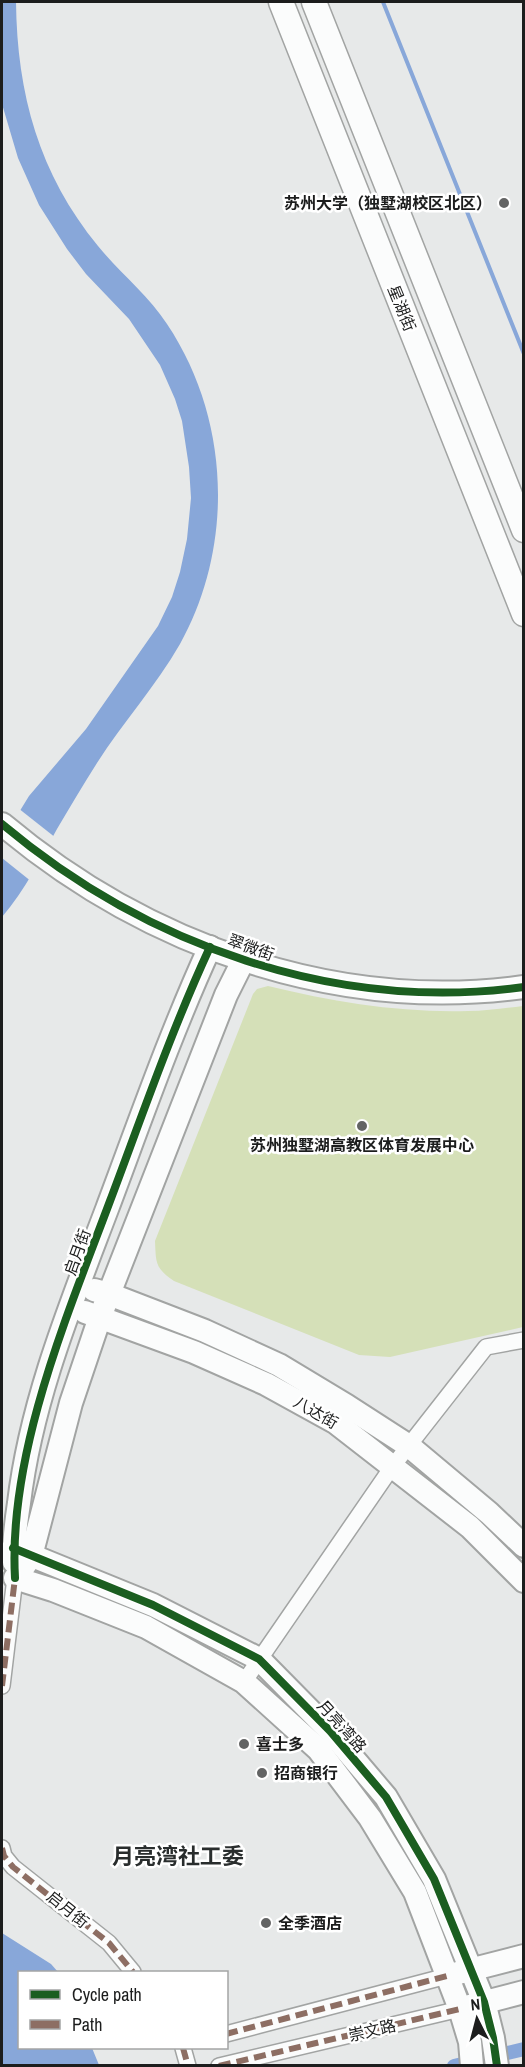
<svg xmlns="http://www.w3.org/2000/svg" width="525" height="2067" font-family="'Archivo Narrow','Noto Sans SC',sans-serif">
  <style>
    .green { fill: #d5e0b8 }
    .water { fill: #88a7d9 }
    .pier { fill: #e7e9e9 }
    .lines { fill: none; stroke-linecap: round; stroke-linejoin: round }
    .stream { stroke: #88a7d9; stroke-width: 4 }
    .canal { stroke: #88a7d9; stroke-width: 14 }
    .street-casing { stroke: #a2a4a3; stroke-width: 18 }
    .secondary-casing { stroke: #a2a4a3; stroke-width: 26 }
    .primary-casing { stroke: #a2a4a3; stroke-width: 27 }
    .street { stroke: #fbfcfc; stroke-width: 15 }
    .secondary { stroke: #fbfcfc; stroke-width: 22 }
    .primary { stroke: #fbfcfc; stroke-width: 24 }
    .quiet { stroke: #8d6e63; stroke-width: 6; stroke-dasharray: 12 6; stroke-linecap: butt }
    .cycleway-casing { stroke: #fff; stroke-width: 11 }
    .cycleway { stroke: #1b5e20; stroke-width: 8 }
    .poi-dot { fill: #636464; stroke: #fff; stroke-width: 2 }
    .labels { text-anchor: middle; stroke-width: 5; stroke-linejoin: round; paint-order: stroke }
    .poi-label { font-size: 16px; font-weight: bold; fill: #1c1d1d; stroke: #fff; text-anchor: start }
    .street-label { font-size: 16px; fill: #1c1d1d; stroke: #fff }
    .district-label { font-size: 22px; font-weight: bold; fill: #292d2d; stroke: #fff }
  </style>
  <rect width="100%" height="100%" fill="#e7e9e9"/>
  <path class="green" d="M268 986C334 1002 401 1013 468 1011 487 1011 505 1008 523 1006V1327L390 1357 359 1355 174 1281C155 1268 156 1263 155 1241L253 994 257 989Z"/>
  <g class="water">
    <path d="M2 2H16C17 94 39 174 98 246 120 273 148 295 167 324 230 418 235 545 180 644 156 686 123 722 97 763 83 785 70 807 57 829 40 860 25 890 2 917V840L29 796 86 729 158 626 172 597 180 572 187 539 191 498 189 467 182 421 175 399 160 365 129 319 86 274 67 249 39 205 18 158 2 104Z"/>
    <polygon points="2,1933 51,1964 58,1972 20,1972 20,2048 92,2048 99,2065 2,2065"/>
  </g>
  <polygon class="pier" points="18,808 56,838 32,882 2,858 2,834"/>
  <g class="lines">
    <polyline class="stream" points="383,2 524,354"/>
    <polyline class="canal" points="454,2066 524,2049"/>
    <defs>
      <g id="street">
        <polyline points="244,1682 392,1467 486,1347 524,1340"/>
        <polyline points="2,1686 15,1578"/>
        <polyline points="2,1848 4,1856 13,1867 109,1943 133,1972"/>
        <polyline points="226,2034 447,1976"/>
        <polyline points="183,2048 188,2066"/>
        <polyline points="219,2066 460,2009"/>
      </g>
      <g id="secondary">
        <path d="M2 824C146 945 335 1013 524 987"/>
        <polyline points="94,1290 109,1294 205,1331 279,1365 347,1406 409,1446 489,1513 524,1546"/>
        <polyline points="85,1312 194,1352 266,1384 335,1422 470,1527 524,1581"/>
        <polyline points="13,1548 153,1605 259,1659 330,1731 386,1797 434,1879 484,2002 493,2038 497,2066"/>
        <path d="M14 1562C13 1542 16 1523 19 1503 31 1401 71 1304 107 1209 140 1121 171 1032 210 947"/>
        <polyline points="23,1568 31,1556 71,1403 100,1317 226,995 243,961"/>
        <polyline points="15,1578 53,1590 146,1627 244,1682 318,1749 370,1818 415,1892 460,2009 470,2042 472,2066"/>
        <polyline points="458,1973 524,1956"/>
        <polyline points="470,2006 524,1992"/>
      </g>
      <g id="primary">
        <polyline points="281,2 524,614"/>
        <polyline points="314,2 524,530"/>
      </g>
    </defs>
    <use href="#street" class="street-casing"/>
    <use href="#secondary" class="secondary-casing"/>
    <use href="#primary" class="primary-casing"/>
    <use href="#street" class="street"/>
    <use href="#secondary" class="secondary"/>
    <use href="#primary" class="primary"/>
    <g class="quiet">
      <polyline points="2,1686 15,1578"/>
      <polyline points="2,1848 4,1856 13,1867 109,1943 133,1972"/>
      <polyline points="226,2034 447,1976"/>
      <polyline points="183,2048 188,2066"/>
      <polyline points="219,2066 460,2009"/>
    </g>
    <defs>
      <g id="cycleway">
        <path d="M2 824C146 945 335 1013 524 987"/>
        <polyline points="13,1548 153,1605 259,1659 330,1731 386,1797 434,1879 484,2002 493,2038 497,2066"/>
        <path d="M15 1578C8 1454 67 1316 110 1201 142 1116 172 1029 210 947"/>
      </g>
    </defs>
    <use href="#cycleway" class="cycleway-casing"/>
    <use href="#cycleway" class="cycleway"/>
  </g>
  <g class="poi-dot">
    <circle cx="504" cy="203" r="6"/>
    <circle cx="362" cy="1126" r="6"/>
    <circle cx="244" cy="1744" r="6"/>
    <circle cx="262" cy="1773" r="6"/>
    <circle cx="266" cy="1923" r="6"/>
  </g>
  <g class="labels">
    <g class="poi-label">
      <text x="492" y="209" text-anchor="end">苏州大学（独墅湖校区北区）</text>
      <text x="362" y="1151" text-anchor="middle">苏州独墅湖高教区体育发展中心</text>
      <text x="256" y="1750">喜士多</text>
      <text x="274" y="1779">招商银行</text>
      <text x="278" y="1929">全季酒店</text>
    </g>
    <g class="street-label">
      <text transform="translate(402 308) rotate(68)" y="6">星湖街</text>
      <text transform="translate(251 947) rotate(20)" y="6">翠微街</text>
      <text transform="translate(77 1252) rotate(-70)" y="6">启月街</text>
      <text transform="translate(316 1412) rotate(30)" y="6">八达街</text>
      <text transform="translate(342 1726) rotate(48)" y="6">月亮湾路</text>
      <text transform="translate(68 1909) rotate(39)" y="6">启月街</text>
      <text transform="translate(372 2030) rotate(-13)" y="6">崇文路</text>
    </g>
    <g class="district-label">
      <text x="178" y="1864">月亮湾社工委</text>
    </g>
  </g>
  <rect width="525" height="2067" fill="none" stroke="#1c1d1d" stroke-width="6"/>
  <rect x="18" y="1971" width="210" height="78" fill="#ffffff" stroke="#a4a5a5" stroke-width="1.5"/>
  <rect x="30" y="1990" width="30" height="9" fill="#1b5e20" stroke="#a4a5a5" stroke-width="1.5"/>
  <text x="72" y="2001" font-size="18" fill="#1c1d1d">Cycle path</text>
  <rect x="30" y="2020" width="30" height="9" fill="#8d6e63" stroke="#a4a5a5" stroke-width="1.5"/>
  <text x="72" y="2031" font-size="18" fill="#1c1d1d">Path</text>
  <g transform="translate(477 2019) rotate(354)" stroke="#ffffff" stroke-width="4.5" paint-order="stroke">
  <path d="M0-4.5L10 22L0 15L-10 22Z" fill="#1c1d1d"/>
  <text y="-9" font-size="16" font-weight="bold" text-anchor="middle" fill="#1c1d1d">N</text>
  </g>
</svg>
